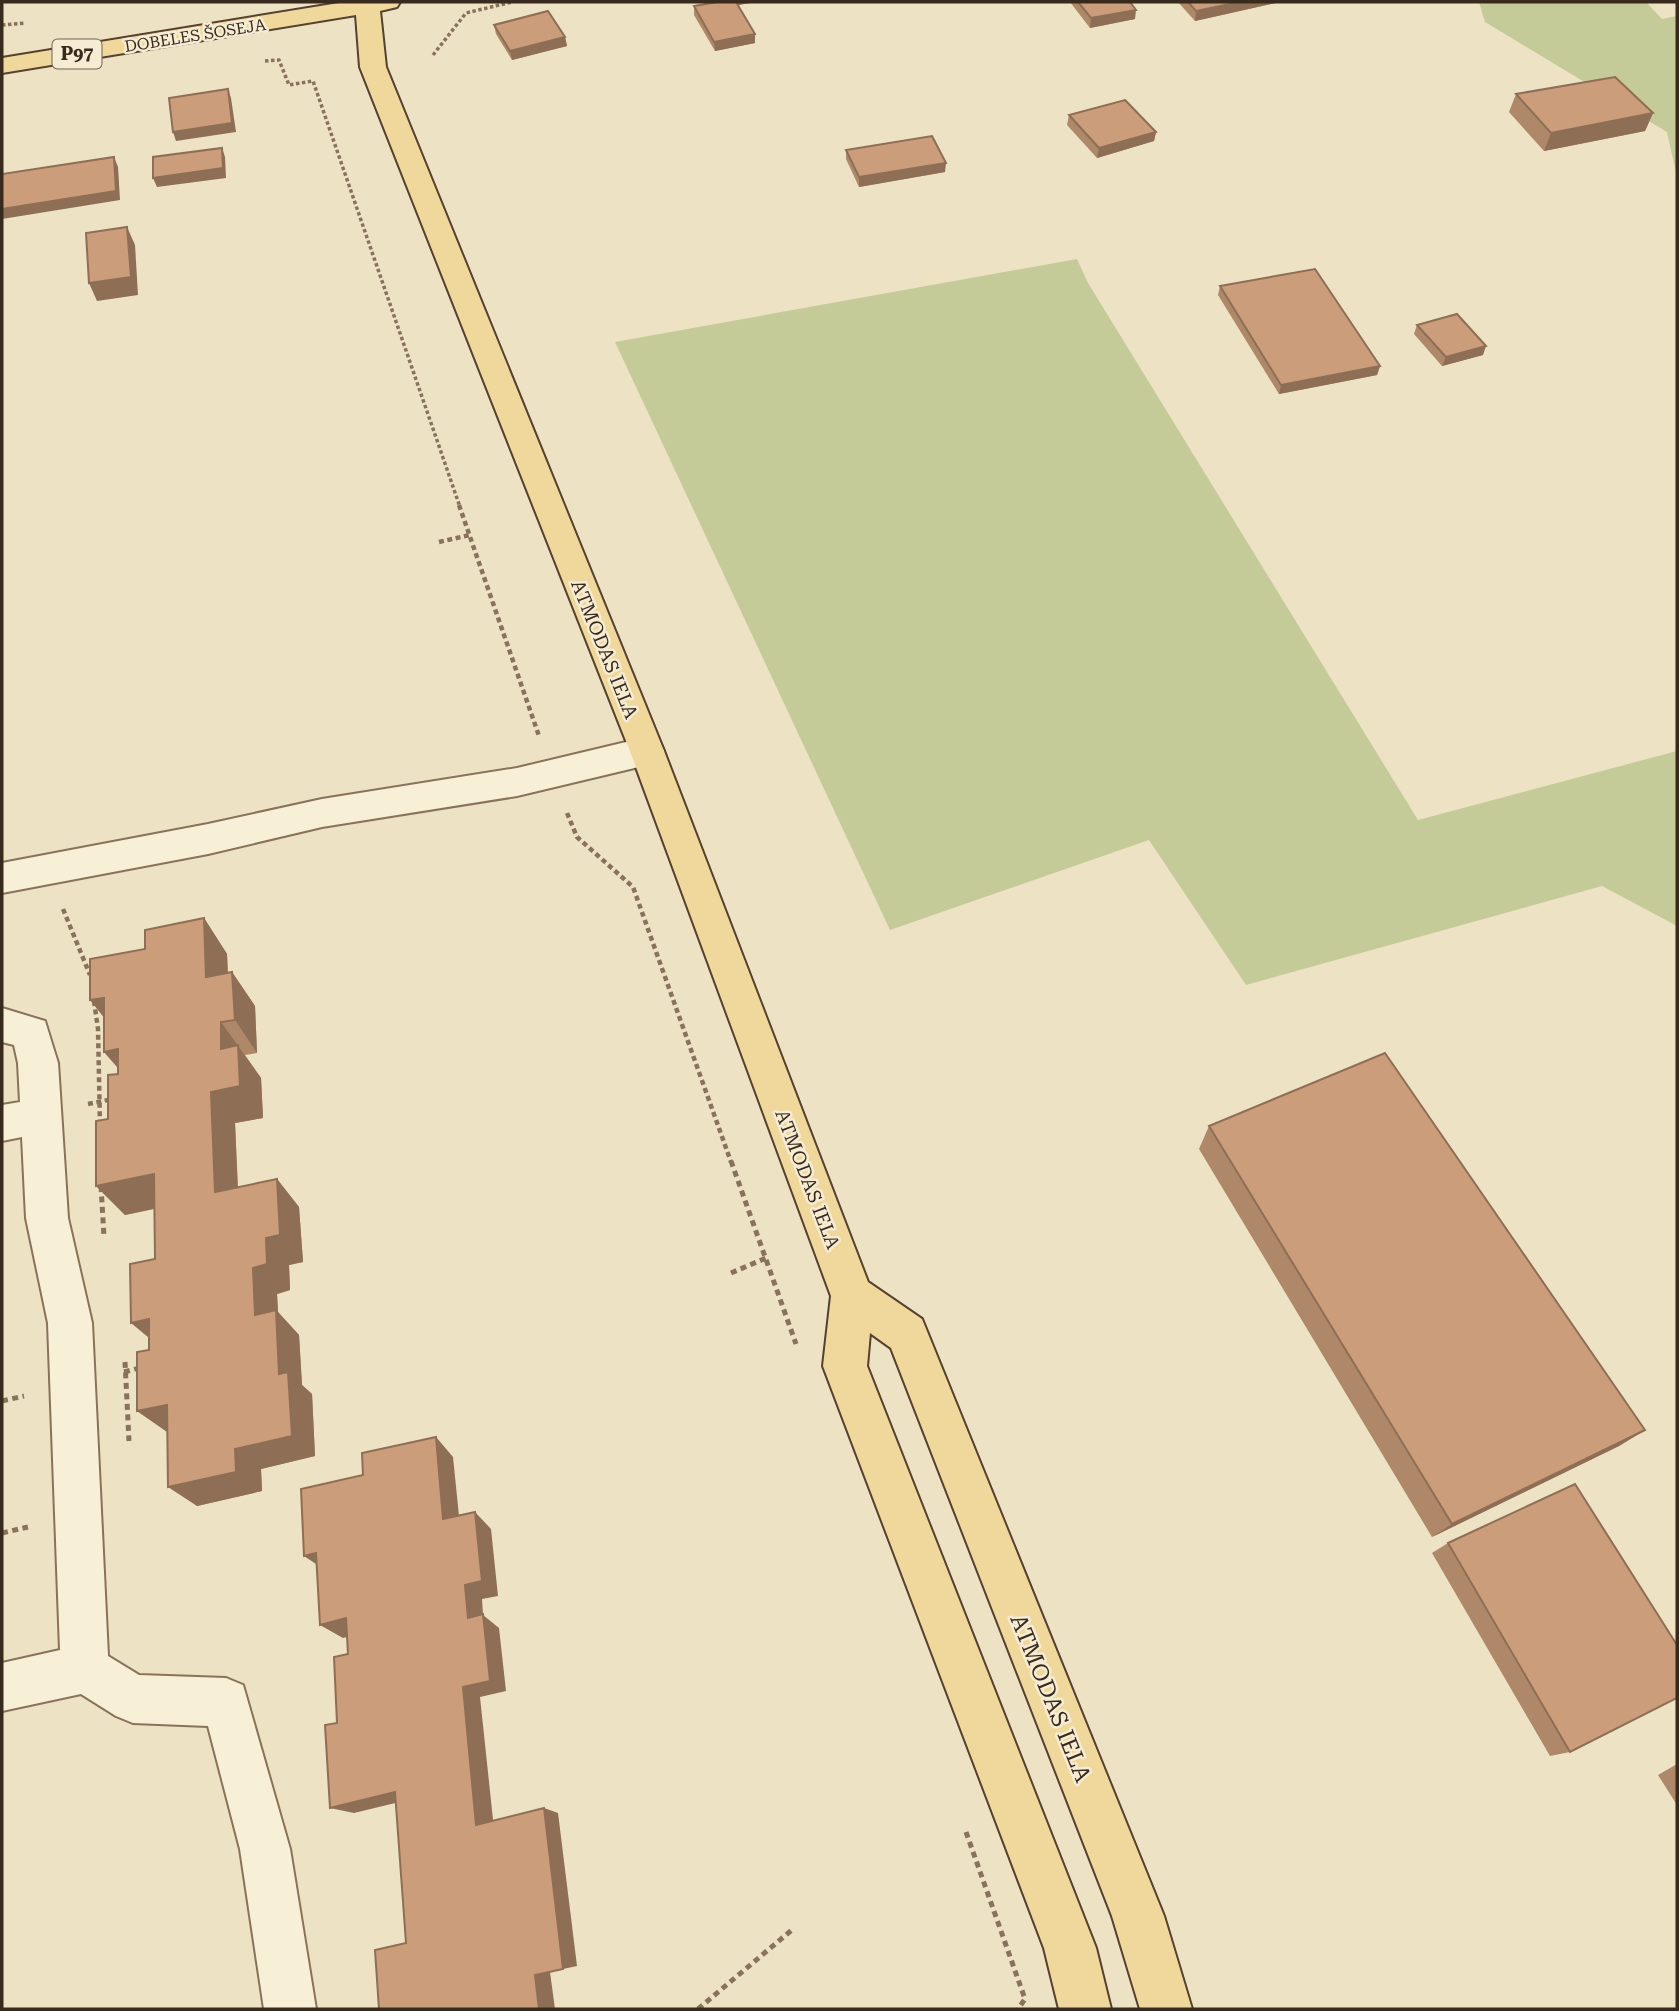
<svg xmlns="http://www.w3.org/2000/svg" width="1679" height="2011" font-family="'Roboto Serif',serif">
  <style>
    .green { fill: #c5cb98 }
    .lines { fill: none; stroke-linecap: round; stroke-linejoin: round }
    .minor-casing { stroke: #88735a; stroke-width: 4 }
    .major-casing { stroke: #55412f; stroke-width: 4 }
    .path-far2 { stroke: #88735a; stroke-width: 3.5; stroke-dasharray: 3.5 2.5; stroke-linecap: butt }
    .path-far1 { stroke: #88735a; stroke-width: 4.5; stroke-dasharray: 5 3.5; stroke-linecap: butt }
    .path { stroke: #88735a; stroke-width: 5; stroke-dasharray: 6 4.5; stroke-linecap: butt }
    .minor { fill: #f8efd7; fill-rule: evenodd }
    .major { fill: #f0d79c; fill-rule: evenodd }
    .wall { fill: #af8769 }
    .shaded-wall { fill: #8e6e55 }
    .building { fill: #cb9d7a; stroke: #8e6e55; stroke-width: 2 }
    .labels { text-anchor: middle; stroke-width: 5; stroke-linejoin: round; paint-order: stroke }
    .far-street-label { font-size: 16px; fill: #382b1e; stroke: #f5ecd3 }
    .shield { fill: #f5ecd3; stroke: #716554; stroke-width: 2 }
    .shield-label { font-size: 18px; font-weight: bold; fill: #382b1e }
    .street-label { font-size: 19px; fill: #382b1e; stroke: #f5ecd3 }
    .near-street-label { font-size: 23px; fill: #382b1e; stroke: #f5ecd3 }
  </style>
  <rect width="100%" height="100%" fill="#ede2c4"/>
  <g class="green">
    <polygon points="1479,2 1646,2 1662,19 1677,16 1677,177 1667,132 1485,22"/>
    <polygon points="1077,259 1088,283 1418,820 1677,751 1677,926 1602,886 1246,985 1149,840 890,930 615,342"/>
  </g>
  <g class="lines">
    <defs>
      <g id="minor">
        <polygon points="647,737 659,741 664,751 659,761 647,765 517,796 322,827 208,854 2,893 2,863 208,824 322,799 517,768"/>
        <polygon points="2,1008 45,1021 58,1063 68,1218 92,1323 108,1656 139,1675 226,1678 243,1685 290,1849 316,2009 264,2009 240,1849 208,1726 133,1723 116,1716 81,1694 2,1711 2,1663 60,1650 48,1323 26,1218 22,1137 2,1141 2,1105 20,1102 18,1063 14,1045 2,1042"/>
      </g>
      <polygon id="major" points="345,2 400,2 397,7 380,11 386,67 664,751 868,1282 922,1319 1164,1916 1192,2009 1140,2009 1112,1916 891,1348 870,1333 867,1366 1096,1948 1111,2009 1059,2009 1044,1948 823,1366 831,1296 630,751 360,67 356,15 2,73 2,58"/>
    </defs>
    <use href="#minor" class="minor-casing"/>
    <use href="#major" class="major-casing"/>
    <g class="path-far2">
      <polyline points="2,25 25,23"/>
      <polyline points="433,55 466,13 512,2"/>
      <polyline points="265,61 279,60 289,85 313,81 460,507"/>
    </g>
    <g class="path-far1">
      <polyline points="459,505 539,736"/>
      <polyline points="439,542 470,535"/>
      <polyline points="567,813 577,837 633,887 731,1162"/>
      <polyline points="63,909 90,975"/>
      <polyline points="94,1001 98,1029 100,1125"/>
      <polyline points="88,1104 113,1099"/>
    </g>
    <g class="path">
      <polyline points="731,1161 796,1344"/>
      <polyline points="101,1186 104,1237"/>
      <polyline points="731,1273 766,1258"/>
      <polyline points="125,1362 129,1441"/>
      <polyline points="124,1372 143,1367"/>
      <polyline points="2,1401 24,1396"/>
      <polyline points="2,1533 28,1527"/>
      <polyline points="966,1832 1025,1999 1018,2009"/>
      <polyline points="698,2009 793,1929"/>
    </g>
    <use href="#minor" class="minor"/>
    <use href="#major" class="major"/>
  </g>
  <g class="wall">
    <polygon points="708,2 755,2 738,5 755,43 715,51 694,15 694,6 709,3"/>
    <polygon points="1070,2 1130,2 1135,19 1090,28"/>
    <polygon points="1178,2 1280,2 1195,21"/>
    <polygon points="494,25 565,37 567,46 512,60 496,34"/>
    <polygon points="1516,94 1653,113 1645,131 1544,151 1509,112"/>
    <polygon points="1069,115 1156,132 1154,141 1097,158 1067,125"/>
    <polygon points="846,150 945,172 859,187 846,159"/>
    <polygon points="1220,286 1380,366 1377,375 1279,394 1218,295"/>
    <polygon points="1417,325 1483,355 1442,366 1414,334"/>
    <polygon points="204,918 227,954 228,973 232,972 255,1006 257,1053 245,1055 261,1078 263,1118 235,1123 238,1187 277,1179 299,1207 303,1262 289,1265 290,1290 277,1294 278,1312 299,1335 302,1385 312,1394 315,1456 261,1469 262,1491 197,1506 168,1432 137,1411 149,1350 155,1259 154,1209 125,1215 96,1186 108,1119 118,1074 118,1068 104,1052 145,949"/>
    <polygon points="1209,1126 1645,1430 1619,1446 1432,1537 1199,1149"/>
    <polygon points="1448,1543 1570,1752 1550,1756 1432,1553"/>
    <polygon points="1677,1764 1677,1805 1658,1775"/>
  </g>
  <g class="shaded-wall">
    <polygon points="712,2 755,2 712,10"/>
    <polygon points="1240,2 1280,2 1195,21 1196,11"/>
    <polygon points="1136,10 1135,19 1090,28 1091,18"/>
    <polygon points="755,34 755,43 715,51 714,42"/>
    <polygon points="565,37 567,46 512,60 510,51"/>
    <polygon points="228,89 231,98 236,132 176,141 173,132"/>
    <polygon points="1653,113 1645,131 1544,151 1551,133"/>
    <polygon points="1156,132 1154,141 1097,158 1099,148"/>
    <polygon points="222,148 225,157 226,178 157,187 153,178"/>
    <polygon points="114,157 118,167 120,200 2,219 2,209"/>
    <polygon points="946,163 945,172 859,187 859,177"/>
    <polygon points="127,227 135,245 138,295 97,301 89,283"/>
    <polygon points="1486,346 1483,355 1442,366 1446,357"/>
    <polygon points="1380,366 1377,375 1279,394 1281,385"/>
    <polygon points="204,918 227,954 229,1011 206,977"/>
    <polygon points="232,972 255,1006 257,1053 235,1020"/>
    <polygon points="104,998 117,1034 90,1000"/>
    <polygon points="221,1022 261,1078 263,1118 235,1123 239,1220 215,1192 211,1092 221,1049"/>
    <polygon points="118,1049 132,1084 104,1052"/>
    <polygon points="154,1174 181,1203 125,1215 96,1186"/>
    <polygon points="277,1179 299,1207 303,1262 289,1265 290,1290 277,1294 278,1312 299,1335 302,1385 312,1394 315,1456 261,1469 262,1491 197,1506 168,1487 235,1449 279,1374 255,1315 253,1268 266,1238"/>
    <polygon points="149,1319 160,1347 131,1323"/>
    <polygon points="167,1405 196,1426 167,1432 137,1411"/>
    <polygon points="1645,1430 1619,1446 1432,1537 1452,1524"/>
    <polygon points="436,1437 453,1457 461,1536 443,1519"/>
    <polygon points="475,1512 491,1529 498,1596 482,1599 483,1615 499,1628 506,1691 480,1697 494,1829 476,1825 463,1687 468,1618 465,1585"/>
    <polygon points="316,1553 328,1572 304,1556"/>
    <polygon points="346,1618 368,1631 343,1638 320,1625"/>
    <polygon points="395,1792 416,1798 354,1813 330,1808"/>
    <polygon points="544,1808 558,1813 577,1966 563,1969"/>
    <polygon points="550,1972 555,2009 539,2009 535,1975"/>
  </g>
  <g class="building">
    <polygon points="717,2 736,2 755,34 714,42 694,6"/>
    <polygon points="1078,2 1130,2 1136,10 1091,18"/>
    <polygon points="1188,2 1240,2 1196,11"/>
    <polygon points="548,11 565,37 510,51 494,25"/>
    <polygon points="1615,77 1653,113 1551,133 1516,94"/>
    <polygon points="228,89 232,123 173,132 169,98"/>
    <polygon points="1125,100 1156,132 1099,148 1069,115"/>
    <polygon points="932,136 946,163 859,177 846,150"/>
    <polygon points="222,148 223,168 153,178 153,157"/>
    <polygon points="114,157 116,191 2,209 2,174"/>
    <polygon points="127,227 131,277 89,283 86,233"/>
    <polygon points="1315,269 1380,366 1281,385 1220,286"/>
    <polygon points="1457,314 1486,346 1446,357 1417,325"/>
    <polygon points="204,918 206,977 232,972 235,1020 221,1022 221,1049 238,1045 240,1086 211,1092 215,1192 277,1179 280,1235 266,1238 267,1264 253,1268 255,1315 276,1310 279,1374 288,1372 292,1436 235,1449 236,1472 168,1487 167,1405 137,1411 137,1352 149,1350 149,1319 131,1323 130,1264 155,1259 154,1174 96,1186 96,1121 108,1119 108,1075 118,1074 118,1049 104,1052 104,998 90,1000 90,959 145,949 145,930"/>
    <polygon points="1385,1053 1645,1430 1452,1524 1209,1126"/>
    <polygon points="436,1437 443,1519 475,1512 482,1581 465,1585 468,1618 483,1614 490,1681 463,1687 476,1825 544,1808 563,1969 535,1975 539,2009 379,2009 375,1950 406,1943 395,1792 330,1808 325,1725 337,1723 334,1657 348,1654 346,1618 320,1625 316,1553 304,1556 301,1489 363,1475 362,1453"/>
    <polygon points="1575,1484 1677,1645 1677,1698 1570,1752 1448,1543"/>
  </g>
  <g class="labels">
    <g class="far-street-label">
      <text transform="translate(195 35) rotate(-9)" y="6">DOBELES ŠOSEJA</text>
    </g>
    <rect class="shield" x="52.5" y="39.5" width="49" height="29" rx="5"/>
    <g class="shield-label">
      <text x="77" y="60">P97</text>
    </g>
    <g class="street-label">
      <text transform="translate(605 649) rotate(68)" y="7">ATMODAS IELA</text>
      <text transform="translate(808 1179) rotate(69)" y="7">ATMODAS IELA</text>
    </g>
    <g class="near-street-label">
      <text transform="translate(1051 1698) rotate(68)" y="8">ATMODAS IELA</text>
    </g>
  </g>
  <rect width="1679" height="2011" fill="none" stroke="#382b1e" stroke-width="7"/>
</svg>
